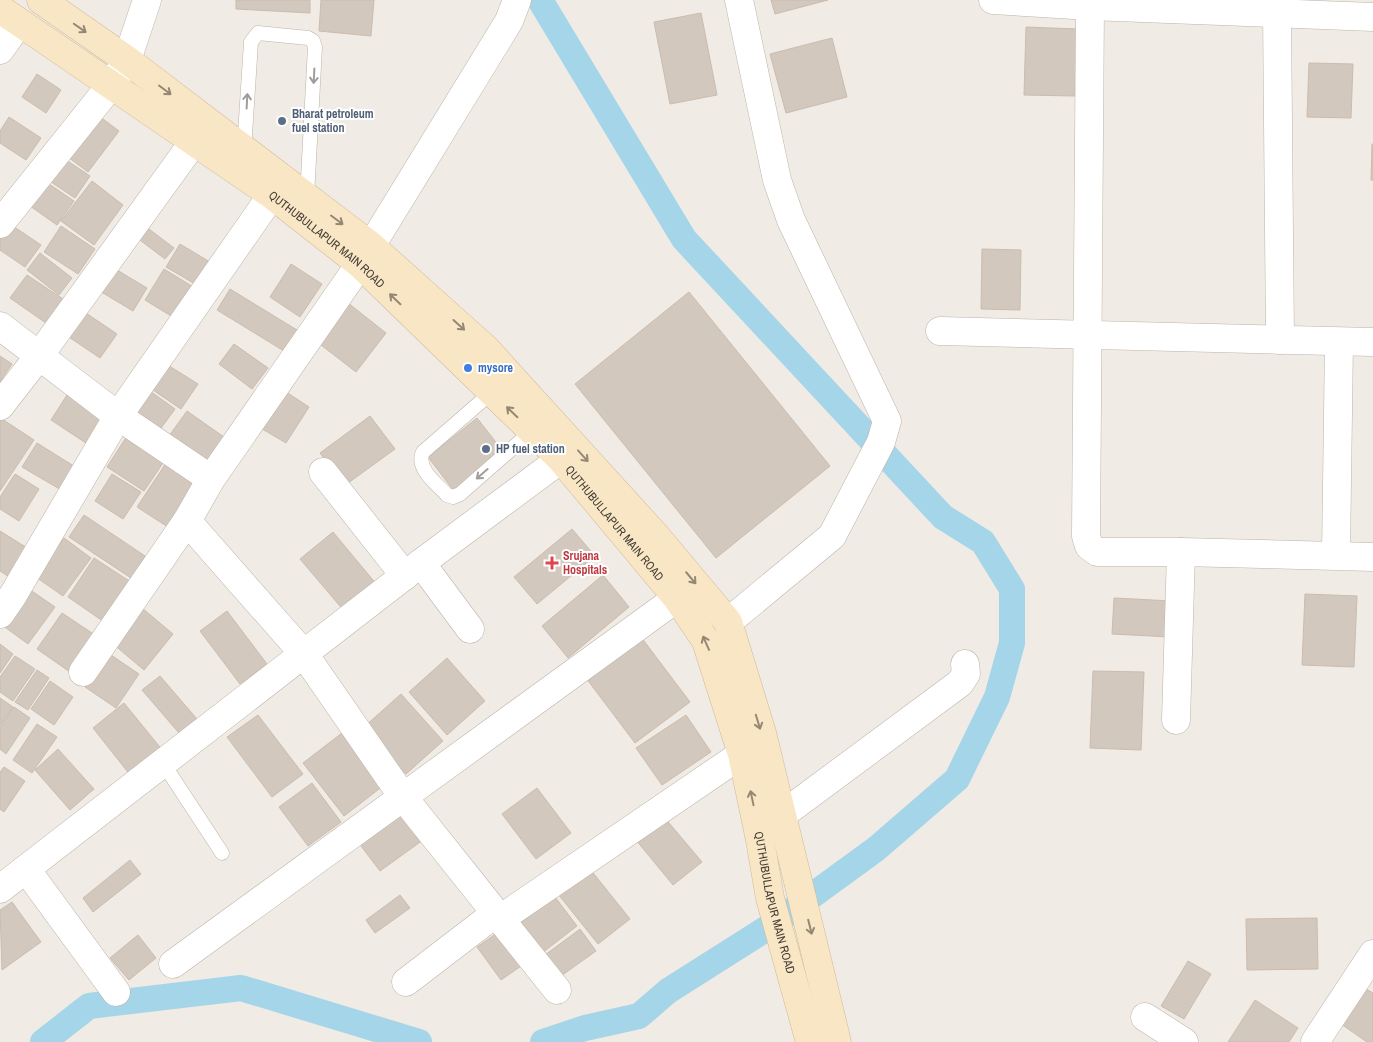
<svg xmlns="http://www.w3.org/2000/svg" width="1373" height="1042" font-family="'Archivo Narrow',sans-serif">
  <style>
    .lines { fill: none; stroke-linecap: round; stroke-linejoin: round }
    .canal { stroke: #a4d5e8; stroke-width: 26 }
    .building { fill: #d3c8bd; stroke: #cbbcae }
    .service-casing { stroke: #bdb4aa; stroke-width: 15 }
    .minor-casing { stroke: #bdb4aa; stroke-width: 29 }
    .secondary-casing { stroke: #cfba9a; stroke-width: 29 }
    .service { stroke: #fff; stroke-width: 14 }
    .minor { stroke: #fff; stroke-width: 28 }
    .secondary { stroke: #f9e6c5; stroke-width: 28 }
    .oneway { stroke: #948875 }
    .oneway2 { stroke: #a09d9a }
    .service-dot { fill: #5c6f8a; stroke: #fff; stroke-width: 2 }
    .shop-dot { fill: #3f7fe0; stroke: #fff; stroke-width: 2 }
    .health-dot { fill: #e0444e; stroke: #fff; stroke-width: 2 }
    .labels { text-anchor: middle; stroke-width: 4; stroke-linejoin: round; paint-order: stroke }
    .service-label { font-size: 12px; font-weight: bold; fill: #4e5e75; stroke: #fff; text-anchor: start }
    .street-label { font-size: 12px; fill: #413b34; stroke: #fff }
    .shop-label { font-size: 12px; font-weight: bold; fill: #366cbe; stroke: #fff; text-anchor: start }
    .health-label { font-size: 12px; font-weight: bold; fill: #be3a42; stroke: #fff; text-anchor: start }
  </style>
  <rect width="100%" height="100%" fill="#f0ebe4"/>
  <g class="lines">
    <g class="canal">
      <polyline points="540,0 684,239 943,517 983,542 1012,589 1012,643 997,697 957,779 876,849 769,927 668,991 639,1016 585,1028 543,1042"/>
      <polyline points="43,1042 89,1006 241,988 419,1042"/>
    </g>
  </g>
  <g class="building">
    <polygon points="236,0 310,0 310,13 236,9"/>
    <polygon points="321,0 374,0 371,36 319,31"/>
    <polygon points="771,0 828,0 775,14"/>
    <polygon points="701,13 717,95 670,104 654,22"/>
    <polygon points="1026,27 1077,29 1075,96 1024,95"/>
    <polygon points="832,38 847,97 786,113 770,54"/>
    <polygon points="1309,63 1353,64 1351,118 1307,117"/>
    <polygon points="37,74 61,90 46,113 22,97"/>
    <polygon points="91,110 119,131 88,172 60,151"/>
    <polygon points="9,117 41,138 26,160 0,143 0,131"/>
    <polygon points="1372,144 1373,144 1373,180 1371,180"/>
    <polygon points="57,154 90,176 75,198 42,176"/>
    <polygon points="40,178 74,201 57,225 23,201"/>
    <polygon points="92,181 123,205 94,245 61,221"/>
    <polygon points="7,222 41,245 25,267 0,250 0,232"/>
    <polygon points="61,226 95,249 78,274 44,252"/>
    <polygon points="145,226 174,248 165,259 136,237"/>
    <polygon points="180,244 215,265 202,288 166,267"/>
    <polygon points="982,249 1021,250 1020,310 981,309"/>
    <polygon points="40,253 72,278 59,295 27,270"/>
    <polygon points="291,264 322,284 300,317 270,297"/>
    <polygon points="112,267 147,288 133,311 98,290"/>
    <polygon points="164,269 195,288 176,319 145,300"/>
    <polygon points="27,275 63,299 46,323 10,298"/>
    <polygon points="230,289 297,330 284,351 217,310"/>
    <polygon points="689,292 830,466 716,558 575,384"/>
    <polygon points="343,299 386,333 356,372 312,338"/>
    <polygon points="80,309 117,334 100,358 63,333"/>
    <polygon points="234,344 268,368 252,389 219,364"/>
    <polygon points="0,356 12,364 0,382"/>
    <polygon points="166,364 198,384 181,409 150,388"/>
    <polygon points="147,389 175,409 156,435 128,415"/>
    <polygon points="283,390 309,407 286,443 259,427"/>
    <polygon points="67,395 109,422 92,447 51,420"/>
    <polygon points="187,411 224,437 206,462 169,436"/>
    <polygon points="370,416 395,449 344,486 320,453"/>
    <polygon points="477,418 502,450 454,491 428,457"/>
    <polygon points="2,419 34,440 0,491 0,421"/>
    <polygon points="127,436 165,460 144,491 107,467"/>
    <polygon points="37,443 77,468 63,491 22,467"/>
    <polygon points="166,463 200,485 171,529 137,507"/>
    <polygon points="15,474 39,489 19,521 0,509 0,497"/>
    <polygon points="112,474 141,492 123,519 95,501"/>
    <polygon points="84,515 145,556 131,578 69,537"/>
    <polygon points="572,529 595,556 537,604 514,577"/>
    <polygon points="0,531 32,551 14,580 0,571"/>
    <polygon points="333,532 377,585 345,612 300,559"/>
    <polygon points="64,538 91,558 63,596 36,577"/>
    <polygon points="94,558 137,586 110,626 68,597"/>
    <polygon points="603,575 629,607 568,658 542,626"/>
    <polygon points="29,589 55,607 28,644 2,625"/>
    <polygon points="1305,594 1357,596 1354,667 1302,665"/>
    <polygon points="1114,598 1172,601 1170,637 1112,634"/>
    <polygon points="142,608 173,634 144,670 112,643"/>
    <polygon points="227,611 267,664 240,684 200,631"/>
    <polygon points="62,613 95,635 70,672 37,649"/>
    <polygon points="641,637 690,702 635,743 586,678"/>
    <polygon points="0,644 13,654 0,673"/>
    <polygon points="108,653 139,674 116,708 85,687"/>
    <polygon points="15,656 35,669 13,701 0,692 0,677"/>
    <polygon points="447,658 485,701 447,735 409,692"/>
    <polygon points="37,670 49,678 28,710 15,702"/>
    <polygon points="1093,671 1144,672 1141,750 1090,748"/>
    <polygon points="160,676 203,726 185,740 142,690"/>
    <polygon points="50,681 73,697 54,725 31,709"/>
    <polygon points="401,694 443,741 406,774 364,727"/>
    <polygon points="0,698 13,707 0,725"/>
    <polygon points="124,703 163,751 131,776 93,728"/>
    <polygon points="14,707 30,718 6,754 0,749 0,727"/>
    <polygon points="258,715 303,774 272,797 227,737"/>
    <polygon points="686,715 711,752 662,785 636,748"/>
    <polygon points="37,724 57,737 32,773 13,760"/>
    <polygon points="342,733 383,786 344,816 303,763"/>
    <polygon points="58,749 94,789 70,810 35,770"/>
    <polygon points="4,767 25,781 4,812 0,809 0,772"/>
    <polygon points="312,783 341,822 308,846 279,807"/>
    <polygon points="537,788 571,833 536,859 502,814"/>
    <polygon points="401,811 423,840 380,871 358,842"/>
    <polygon points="664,817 702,862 673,885 636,840"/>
    <polygon points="130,860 141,874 93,912 83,898"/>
    <polygon points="590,869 630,919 598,944 558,894"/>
    <polygon points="400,895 410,908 375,933 366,920"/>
    <polygon points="555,897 577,926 542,953 520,923"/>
    <polygon points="12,902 41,942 2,970 0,910"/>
    <polygon points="1317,918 1318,969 1247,970 1246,919"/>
    <polygon points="580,929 596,951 561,976 545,955"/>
    <polygon points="500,931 524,964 501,980 477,947"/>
    <polygon points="138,935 156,958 129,980 110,958"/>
    <polygon points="1188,961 1211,974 1184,1019 1161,1006"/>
    <polygon points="1366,989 1373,993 1373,1042 1367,1042 1341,1024"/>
    <polygon points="1255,1000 1298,1028 1289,1042 1228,1042"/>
  </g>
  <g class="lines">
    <defs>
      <g id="service">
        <polyline points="244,150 251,42 258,33 308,38 313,41 315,47 307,197"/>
        <path d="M492 392 423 452C415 468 437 484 447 495L453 497 460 494 532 431"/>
        <polyline points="163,763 222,853"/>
      </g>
      <g id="minor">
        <polyline points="993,0 1090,6 1373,17"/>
        <polyline points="1090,6 1086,536 1089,546 1097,552 1181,552 1373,557"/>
        <polyline points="1277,13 1280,340"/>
        <polyline points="0,50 19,23"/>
        <polyline points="0,224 111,85 127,60 147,0"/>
        <polyline points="371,246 509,21 517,0"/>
        <polyline points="0,326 118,416 283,179"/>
        <polyline points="940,331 1373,342"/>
        <polyline points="0,406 39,356 195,140"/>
        <polyline points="323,472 405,576"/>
        <polyline points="187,521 304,654 403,797 557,990"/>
        <polyline points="1336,555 1339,342"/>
        <polyline points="421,563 470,629"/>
        <polyline points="0,614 13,595 118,416 211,479"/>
        <polyline points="728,622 832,536 881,442 887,421 791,220 777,180 739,0"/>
        <polyline points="83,672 187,521 211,479 360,264"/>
        <polyline points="1176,720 1181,552"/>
        <polyline points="782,815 960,683 966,674 965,664"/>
        <polyline points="26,869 116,992"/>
        <polyline points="0,889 421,563 561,459"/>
        <polyline points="500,919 742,754"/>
        <polyline points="173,964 677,598"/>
        <polyline points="406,982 496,913"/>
        <polyline points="1145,1017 1184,1042"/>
        <polyline points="1315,1042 1373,954"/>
      </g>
      <g id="secondary">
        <polyline points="41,0 127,60 371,246 486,349 656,536 728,622 762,733 837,1042"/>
        <path id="s1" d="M0 9 272 195 360 264 561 459 677 598 706 641 742 754 760 840 770 898 810 1042"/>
      </g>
    </defs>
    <use href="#service" class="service-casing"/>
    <use href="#minor" class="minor-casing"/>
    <use href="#secondary" class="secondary-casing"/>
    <use href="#service" class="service"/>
    <use href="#minor" class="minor"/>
    <use href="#secondary" class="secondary"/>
  </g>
  <defs><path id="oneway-shaft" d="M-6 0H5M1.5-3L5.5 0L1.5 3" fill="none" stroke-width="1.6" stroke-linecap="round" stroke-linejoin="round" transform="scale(1.25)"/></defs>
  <g class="oneway">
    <use href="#oneway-shaft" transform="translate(80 28) rotate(35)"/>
    <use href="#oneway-shaft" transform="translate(165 90) rotate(37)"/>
    <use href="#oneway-shaft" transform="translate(337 220) rotate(37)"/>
    <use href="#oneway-shaft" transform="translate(395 299) rotate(-136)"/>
    <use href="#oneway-shaft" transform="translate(459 325) rotate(42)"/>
    <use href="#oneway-shaft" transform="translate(512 412) rotate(-136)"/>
    <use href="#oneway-shaft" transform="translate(583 456) rotate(48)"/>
    <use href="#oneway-shaft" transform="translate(691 578) rotate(50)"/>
    <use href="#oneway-shaft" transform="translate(706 643) rotate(-114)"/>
    <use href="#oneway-shaft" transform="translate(758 722) rotate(73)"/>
    <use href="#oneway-shaft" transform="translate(752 798) rotate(-102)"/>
    <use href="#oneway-shaft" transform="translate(810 927) rotate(76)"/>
  </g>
  <g class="oneway2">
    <use href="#oneway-shaft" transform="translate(314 76) rotate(93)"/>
    <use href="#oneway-shaft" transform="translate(247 101) rotate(-87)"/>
    <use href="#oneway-shaft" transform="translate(482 474) rotate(139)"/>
  </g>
  <g class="service-dot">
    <circle cx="282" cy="121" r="5"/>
    <circle cx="486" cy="449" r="5"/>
  </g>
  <circle class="shop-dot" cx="468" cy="368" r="5"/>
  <path class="health-dot" d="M549.5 555.5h5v5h5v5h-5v5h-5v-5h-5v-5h5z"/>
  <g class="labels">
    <g class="service-label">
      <text x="292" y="118">Bharat petroleum<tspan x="292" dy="14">fuel station</tspan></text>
      <text x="496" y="453">HP fuel station</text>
    </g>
    <g class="street-label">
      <text dy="4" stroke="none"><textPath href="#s1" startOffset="400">QUTHUBULLAPUR MAIN ROAD</textPath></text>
      <text dy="4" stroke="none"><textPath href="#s1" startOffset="805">QUTHUBULLAPUR MAIN ROAD</textPath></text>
      <text dy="4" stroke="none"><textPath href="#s1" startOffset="1225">QUTHUBULLAPUR MAIN ROAD</textPath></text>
    </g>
    <g class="shop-label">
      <text x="478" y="372">mysore</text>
    </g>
    <g class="health-label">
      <text x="563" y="560">Srujana<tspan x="563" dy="14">Hospitals</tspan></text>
    </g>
  </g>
</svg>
